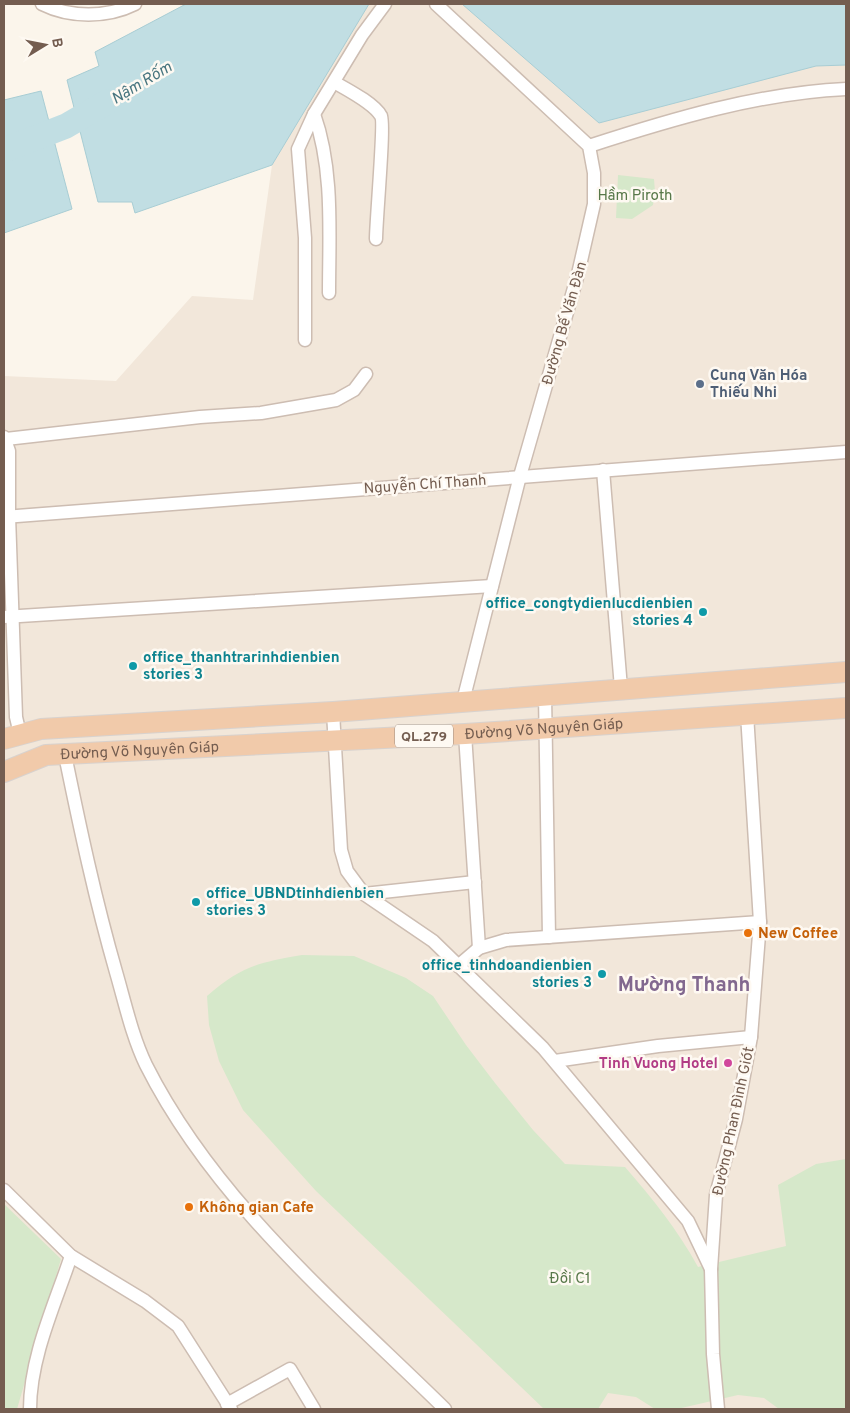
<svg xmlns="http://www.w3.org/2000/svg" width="850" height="1413" font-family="Overpass,sans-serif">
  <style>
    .residential { fill: #f2e7da }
    .green { fill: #d6e8ca }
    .water { fill: #c1dee3; stroke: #a8cdd4 }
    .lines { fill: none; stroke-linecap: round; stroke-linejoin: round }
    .river { stroke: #c1dee3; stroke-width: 25 }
    .minor-casing { stroke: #cdbdb2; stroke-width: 15 }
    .trunk-casing { stroke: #d8d2ce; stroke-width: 22 }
    .minor { stroke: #fff; stroke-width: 12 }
    .trunk { stroke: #f1caaa; stroke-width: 20 }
    .service-dot { fill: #5c6f8a; stroke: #fef9f2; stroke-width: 2 }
    .culture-dot { fill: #0f9aa8; stroke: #fef9f2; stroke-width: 2 }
    .food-dot { fill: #e8710a; stroke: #fef9f2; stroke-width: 2 }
    .hotel-dot { fill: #d1479c; stroke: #fef9f2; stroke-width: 2 }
    .labels { text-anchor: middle; stroke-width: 5; stroke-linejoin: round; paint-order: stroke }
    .shield { fill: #fef9f2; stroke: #9d8c81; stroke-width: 1 }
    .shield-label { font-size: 14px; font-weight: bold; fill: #745d50 }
    .park-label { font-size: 15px; fill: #577849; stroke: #fef9f2 }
    .street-label { font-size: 15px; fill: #745d50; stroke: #fef9f2 }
    .service-label { font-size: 15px; font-weight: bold; fill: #4e5e75; stroke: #fef9f2; text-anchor: start }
    .culture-label { font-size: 15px; font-weight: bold; fill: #0d838f; stroke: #fef9f2; text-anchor: end }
    .food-label { font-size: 15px; font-weight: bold; fill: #c56008; stroke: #fef9f2; text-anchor: start }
    .hotel-label { font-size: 15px; font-weight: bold; fill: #b23c85; stroke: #fef9f2; text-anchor: end }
    .water-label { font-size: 16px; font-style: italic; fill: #48757f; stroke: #fef9f2 }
    .district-label { font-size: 20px; font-weight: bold; fill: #82688f; stroke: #fef9f2 }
  </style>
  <rect width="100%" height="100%" fill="#fbf5eb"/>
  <polygon class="residential" points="368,4 462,4 599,123 846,4 846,1409 4,1409 4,376 116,381 192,296 253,300 272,165"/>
  <g class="green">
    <polygon points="618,175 654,179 655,192 653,205 632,219 616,218"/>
    <path d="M302 955 354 956 406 978 433 996 466 1045 495 1083 533 1130 565 1164 625 1167C652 1198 678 1230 698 1267L786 1246 778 1185 816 1164 846 1159V1409H779L764 1398 738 1395 677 1409H655L636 1397 608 1393 598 1409H544L316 1191 243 1110 219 1061 209 1025 207 996C242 966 257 963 302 955Z"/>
    <polygon points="4,1204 61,1259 17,1409 4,1409"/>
  </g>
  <g class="water">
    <polygon points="186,4 369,4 272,165 135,213 132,202 98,202 67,80 99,66 95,52"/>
    <polygon points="462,4 846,4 846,65 816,66 599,123"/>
    <polygon points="41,91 72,209 4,233 4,100"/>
  </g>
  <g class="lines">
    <polyline class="river" points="4,150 66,126 107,102"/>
    <defs>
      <g id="minor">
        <path d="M42 4C70 18 107 18 135 4"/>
        <polyline points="436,4 589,146 594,173 594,204 578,274 520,476 463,701"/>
        <path d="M334 82C346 89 374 103 381 116 385 123 376 221 376 239"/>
        <path d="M314 114C334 170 329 234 329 293"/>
        <path d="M589 146C672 119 759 93 846 89"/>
        <polyline points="305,340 305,238 298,149 314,114 362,35 385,4"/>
        <polyline points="4,437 9,451 9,516 16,717 20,734"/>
        <polyline points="6,439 200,417 261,413 336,400 354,390 366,374"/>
        <polyline points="603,470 621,688"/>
        <polyline points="4,517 846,452"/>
        <polyline points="4,617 492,586"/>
        <polyline points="545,695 549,937"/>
        <polyline points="333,712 341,850 347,871 364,894 433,941 543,1048 688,1221 711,1269"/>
        <polyline points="465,734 479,948"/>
        <path d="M65 755C80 828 95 899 116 972 125 1003 132 1036 146 1065 215 1202 337 1303 445 1409"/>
        <polyline points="364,894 475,882"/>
        <polyline points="458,966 479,948 506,940 760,922"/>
        <polyline points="555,1061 658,1046 751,1037"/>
        <polyline points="4,1190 71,1256 145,1301 178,1326 231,1409"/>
        <polyline points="227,1404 290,1369 314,1409"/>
        <path d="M30 1409C30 1357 55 1304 71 1256"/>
        <polyline points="718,1409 713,1354 711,1269 716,1195 736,1119 751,1037 760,922 747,714"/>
      </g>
      <g id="trunk">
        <polyline points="4,739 41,729 333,712 846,672"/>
        <path id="s1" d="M4 772 46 755 465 734 846 708"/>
      </g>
    </defs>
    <use href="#minor" class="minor-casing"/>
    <use href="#trunk" class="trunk-casing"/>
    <use href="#minor" class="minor"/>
    <use href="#trunk" class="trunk"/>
  </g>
  <circle class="service-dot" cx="700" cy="384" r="5"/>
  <g class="culture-dot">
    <circle cx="703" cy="612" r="5"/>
    <circle cx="133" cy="666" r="5"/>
    <circle cx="196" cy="902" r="5"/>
    <circle cx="602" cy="974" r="5"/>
  </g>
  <g class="food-dot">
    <circle cx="748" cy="933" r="5"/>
    <circle cx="189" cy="1207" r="5"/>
  </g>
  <circle class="hotel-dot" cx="728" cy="1063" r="5"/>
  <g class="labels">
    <rect class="shield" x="395" y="724.5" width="58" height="23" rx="4"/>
    <g class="shield-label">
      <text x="424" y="741">QL.279</text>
    </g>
    <g class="park-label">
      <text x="635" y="200">Hầm Piroth</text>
      <text x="570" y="1283">Đồi C1</text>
    </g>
    <g class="street-label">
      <text transform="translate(564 323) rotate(-74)" y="5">Đường Bế Văn Đàn</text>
      <text transform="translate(425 484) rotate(-4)" y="5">Nguyễn Chí Thanh</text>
      <text dy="5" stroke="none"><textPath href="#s1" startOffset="544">Đường Võ Nguyên Giáp</textPath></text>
      <text dy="5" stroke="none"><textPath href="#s1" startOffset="139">Đường Võ Nguyên Giáp</textPath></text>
      <text transform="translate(733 1121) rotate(-78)" y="5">Đường Phan Đình Giót</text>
    </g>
    <g class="service-label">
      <text x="710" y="380">Cung Văn Hóa<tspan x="710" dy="17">Thiếu Nhi</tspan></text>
    </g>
    <g class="culture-label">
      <text x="693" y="608">office_congtydienlucdienbien<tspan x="693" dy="17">stories 4</tspan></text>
      <text x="143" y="662" text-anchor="start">office_thanhtrarinhdienbien<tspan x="143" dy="17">stories 3</tspan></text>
      <text x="206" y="898" text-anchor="start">office_UBNDtinhdienbien<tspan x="206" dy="17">stories 3</tspan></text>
      <text x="592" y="970">office_tinhdoandienbien<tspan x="592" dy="17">stories 3</tspan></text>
    </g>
    <g class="food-label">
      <text x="758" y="938">New Coffee</text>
      <text x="199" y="1212">Không gian Cafe</text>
    </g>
    <g class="hotel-label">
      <text x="718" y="1068">Tinh Vuong Hotel</text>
    </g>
    <g class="water-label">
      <text transform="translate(141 82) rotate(-31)" y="6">Nậm Rốm</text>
    </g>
    <g class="district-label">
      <text x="684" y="991">Mường Thanh</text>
    </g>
  </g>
  <rect width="850" height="1413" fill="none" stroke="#745d50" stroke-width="10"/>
  <g transform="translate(45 45) rotate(80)" stroke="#fef9f2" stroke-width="4" paint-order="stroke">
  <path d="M0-4L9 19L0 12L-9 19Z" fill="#745d50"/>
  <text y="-8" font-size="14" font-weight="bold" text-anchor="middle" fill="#745d50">B</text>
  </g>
</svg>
